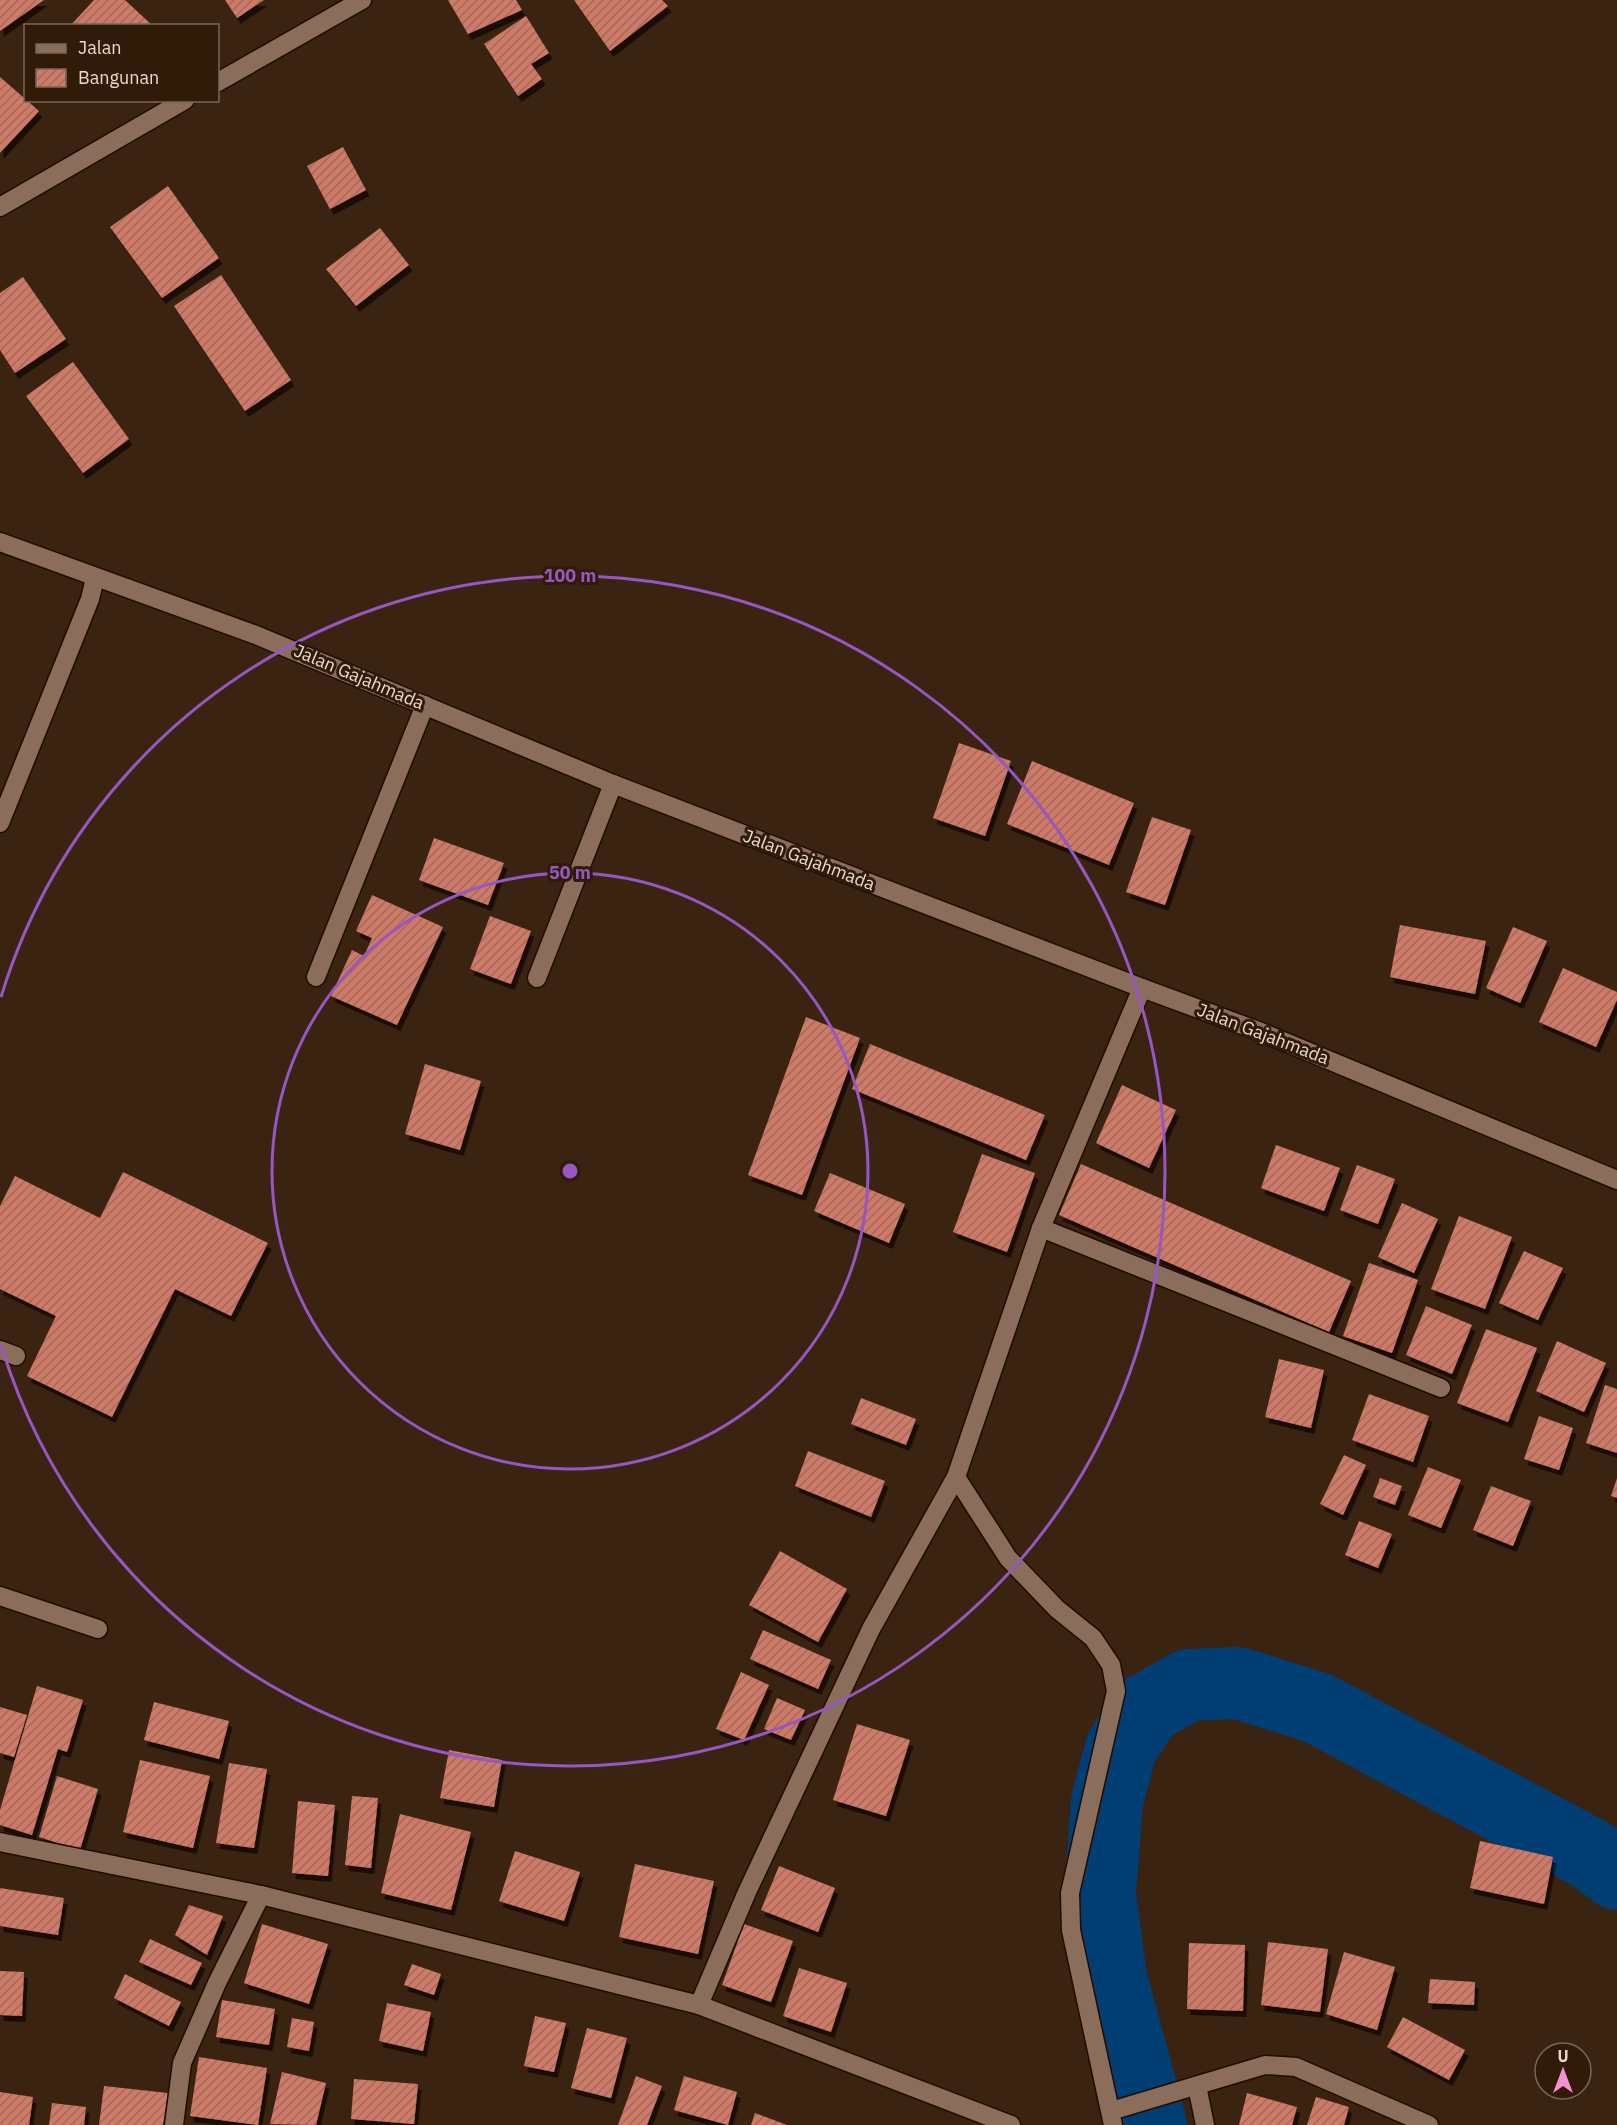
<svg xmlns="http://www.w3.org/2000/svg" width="1617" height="2125" font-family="'IBM Plex Sans',sans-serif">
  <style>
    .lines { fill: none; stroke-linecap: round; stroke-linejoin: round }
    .river { stroke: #003e74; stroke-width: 72 }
    .building { fill: url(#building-hatch); filter: url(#shadow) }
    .service-casing { stroke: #210c00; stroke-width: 21 }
    .minor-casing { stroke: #210c00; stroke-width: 21 }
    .tertiary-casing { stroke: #210c00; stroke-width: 21 }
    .service { stroke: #8a6e5b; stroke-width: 18 }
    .minor { stroke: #8a6e5b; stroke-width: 18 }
    .tertiary { stroke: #8a6e5b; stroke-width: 18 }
    .ring { fill: none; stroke: #9657c3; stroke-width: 3 }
    .labels { text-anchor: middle; stroke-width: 6; stroke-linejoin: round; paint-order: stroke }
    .street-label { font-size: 18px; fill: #e9d9cf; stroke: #301a08 }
    .centre { fill: #9657c3; stroke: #301a08; stroke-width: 3 }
    .ring-label { font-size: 18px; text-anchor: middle; font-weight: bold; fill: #9657c3; stroke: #301a08; stroke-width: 6; stroke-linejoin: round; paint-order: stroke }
  </style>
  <defs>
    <pattern id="building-hatch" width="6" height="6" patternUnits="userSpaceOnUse" patternTransform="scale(1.5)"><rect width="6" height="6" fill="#ce7a68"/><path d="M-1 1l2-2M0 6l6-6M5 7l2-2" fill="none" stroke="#a5695b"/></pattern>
    <filter id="shadow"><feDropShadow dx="3.5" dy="6" stdDeviation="0" flood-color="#0009"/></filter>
  </defs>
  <rect width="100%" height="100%" fill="#3b2312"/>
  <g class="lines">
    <polyline class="river" points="1151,2125 1111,1978 1100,1894 1107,1801 1121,1748 1147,1708 1189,1685 1238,1683 1318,1708 1592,1855 1617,1874"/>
  </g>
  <g class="building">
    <polygon points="0,0 44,0 0,31"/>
    <polygon points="94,0 125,0 153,26 70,26"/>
    <polygon points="225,0 264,0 237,18"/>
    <polygon points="448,0 516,0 522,10 468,34"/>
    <polygon points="574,0 662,0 668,6 610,51"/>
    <polygon points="526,16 549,53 531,64 542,79 518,96 484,44"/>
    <polygon points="0,77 39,111 0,153"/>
    <polygon points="343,147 366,190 330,209 307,166"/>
    <polygon points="168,186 219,258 162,298 110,227"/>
    <polygon points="380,228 409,265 356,306 326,269"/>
    <polygon points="221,275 291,380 245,411 174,306"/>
    <polygon points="23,277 66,339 15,373 0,350 0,293"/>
    <polygon points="73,362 129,439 83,473 26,396"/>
    <polygon points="959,743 1011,761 985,836 933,818"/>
    <polygon points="1032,761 1134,803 1109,865 1007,824"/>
    <polygon points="1152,817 1191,830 1165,905 1126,892"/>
    <polygon points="434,838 504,863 488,905 419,880"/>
    <polygon points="372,895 443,927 397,1025 331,996 352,950 364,956 372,938 356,931"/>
    <polygon points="490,916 531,931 511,984 470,969"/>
    <polygon points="1400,925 1486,941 1475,994 1390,977"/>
    <polygon points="1513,927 1547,941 1520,1003 1486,988"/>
    <polygon points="1563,968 1617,992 1617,1000 1596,1047 1539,1022"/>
    <polygon points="806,1017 860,1038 802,1195 748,1175"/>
    <polygon points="870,1044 1045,1115 1026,1160 852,1089"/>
    <polygon points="425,1064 481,1081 460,1150 405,1134"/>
    <polygon points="1122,1085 1176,1110 1149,1168 1096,1143"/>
    <polygon points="1276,1145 1340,1168 1324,1211 1261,1188"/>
    <polygon points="982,1154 1035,1173 1007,1252 953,1232"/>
    <polygon points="1081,1164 1351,1281 1329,1332 1059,1215"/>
    <polygon points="1357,1165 1395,1179 1378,1224 1340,1210"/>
    <polygon points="123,1172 268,1243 231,1316 175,1289 112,1417 27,1376 56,1316 0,1289 0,1206 15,1176 100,1218"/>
    <polygon points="830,1173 905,1204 889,1243 814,1211"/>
    <polygon points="1402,1203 1438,1219 1414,1273 1378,1257"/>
    <polygon points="1459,1216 1512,1237 1485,1309 1431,1289"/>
    <polygon points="1524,1251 1563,1268 1538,1320 1499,1303"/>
    <polygon points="1369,1263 1418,1280 1392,1353 1343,1336"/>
    <polygon points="1426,1306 1472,1325 1452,1374 1406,1355"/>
    <polygon points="1486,1329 1537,1348 1508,1422 1457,1403"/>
    <polygon points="1557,1341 1606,1363 1584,1412 1536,1391"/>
    <polygon points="1279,1359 1324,1370 1311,1428 1265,1417"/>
    <polygon points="1605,1385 1617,1389 1617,1453 1586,1443"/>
    <polygon points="1369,1394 1429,1416 1413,1462 1352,1440"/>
    <polygon points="861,1398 916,1419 906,1445 851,1424"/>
    <polygon points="1539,1416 1573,1428 1559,1470 1524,1459"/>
    <polygon points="808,1451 885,1481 871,1517 795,1486"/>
    <polygon points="1344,1455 1366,1465 1343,1515 1320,1504"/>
    <polygon points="1428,1467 1461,1480 1441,1528 1408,1515"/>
    <polygon points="1380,1478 1402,1486 1395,1505 1373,1497"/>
    <polygon points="1617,1478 1617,1498 1611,1496"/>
    <polygon points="1491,1486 1531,1501 1513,1546 1473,1530"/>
    <polygon points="1359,1521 1392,1534 1378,1568 1345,1555"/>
    <polygon points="780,1551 847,1589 818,1642 749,1605"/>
    <polygon points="763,1630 831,1660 818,1689 750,1659"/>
    <polygon points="741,1672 769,1685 744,1740 716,1729"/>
    <polygon points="37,1686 83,1700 67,1752 58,1749 32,1835 0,1825 0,1810"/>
    <polygon points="777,1698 805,1710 791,1740 764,1729"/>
    <polygon points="154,1702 229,1721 219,1759 144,1740"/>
    <polygon points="0,1707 27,1715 14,1757 0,1753"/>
    <polygon points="857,1724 910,1740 886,1816 833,1800"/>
    <polygon points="449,1750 502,1760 494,1807 440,1798"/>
    <polygon points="140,1760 210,1776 193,1848 123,1832"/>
    <polygon points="229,1763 267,1769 254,1848 216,1843"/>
    <polygon points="57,1776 98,1789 80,1850 39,1837"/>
    <polygon points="352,1796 378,1798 371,1868 345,1865"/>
    <polygon points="298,1801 335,1805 328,1876 292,1873"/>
    <polygon points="400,1814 471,1832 451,1910 381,1893"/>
    <polygon points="1480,1841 1553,1857 1544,1904 1470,1888"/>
    <polygon points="515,1851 580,1872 564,1921 499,1901"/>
    <polygon points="635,1864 714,1881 698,1954 619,1937"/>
    <polygon points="779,1866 835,1888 818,1932 761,1910"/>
    <polygon points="0,1888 64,1898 58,1935 0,1926"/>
    <polygon points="189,1905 223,1916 207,1955 175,1935"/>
    <polygon points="262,1924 328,1944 309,2004 244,1983"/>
    <polygon points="744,1924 793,1941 771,2002 722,1985"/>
    <polygon points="150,1939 202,1963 191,1985 139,1962"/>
    <polygon points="1268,1942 1328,1949 1320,2012 1261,2005"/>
    <polygon points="1189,1943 1245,1945 1243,2011 1187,2009"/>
    <polygon points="1344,1952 1395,1967 1377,2030 1326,2014"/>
    <polygon points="412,1964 441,1974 434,1995 404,1985"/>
    <polygon points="799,1968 847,1983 831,2032 783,2016"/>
    <polygon points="0,1971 24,1972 22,2016 0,2015"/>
    <polygon points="125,1974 181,2002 169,2026 114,1998"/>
    <polygon points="1430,1979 1475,1982 1474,2005 1428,2003"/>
    <polygon points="222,2000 275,2009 269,2045 216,2037"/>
    <polygon points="387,2003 431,2012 423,2051 379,2041"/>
    <polygon points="535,2016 566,2023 554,2072 524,2066"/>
    <polygon points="1403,2017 1465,2050 1449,2080 1387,2047"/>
    <polygon points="292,2018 314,2022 309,2051 287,2047"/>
    <polygon points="587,2028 627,2038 611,2098 571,2088"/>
    <polygon points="199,2057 267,2068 258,2125 190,2116"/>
    <polygon points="282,2072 326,2083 316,2125 270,2124"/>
    <polygon points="636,2076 662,2086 647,2125 618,2125"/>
    <polygon points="684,2076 737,2092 728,2125 674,2110"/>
    <polygon points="354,2079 418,2084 414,2124 351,2119"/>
    <polygon points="104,2086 168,2093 163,2125 99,2125"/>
    <polygon points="0,2092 33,2097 29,2125 0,2125"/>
    <polygon points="1247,2093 1297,2107 1292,2125 1239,2125"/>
    <polygon points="1316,2097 1349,2107 1344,2125 1307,2125"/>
    <polygon points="52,2103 86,2107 84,2125 49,2125"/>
    <polygon points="755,2113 787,2125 751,2125"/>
  </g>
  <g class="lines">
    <defs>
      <g id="service">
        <polyline points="316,977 425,705"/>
        <polyline points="0,1350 16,1356"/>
      </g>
      <g id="minor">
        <polyline points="218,82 362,0"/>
        <polyline points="0,207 185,100"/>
        <polyline points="0,823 90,599 95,578"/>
        <polyline points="537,978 613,784"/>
        <polyline points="1041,1228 1441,1388"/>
        <polyline points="0,1596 98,1629"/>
        <polyline points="0,1842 261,1895 699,2005 1011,2125"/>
        <polyline points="699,2005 747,1892 871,1629 956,1477"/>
        <polyline points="1197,2086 1205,2125"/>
        <polyline points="1111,2111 1265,2065 1296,2067 1429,2125"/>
        <polyline points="174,2125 182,2063 217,1983 261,1895"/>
        <polyline points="1113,2125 1071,1930 1070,1893 1116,1691 1111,1665 1093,1638 1057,1609 1008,1558 956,1477 1041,1228 1142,988"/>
      </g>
      <polyline id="tertiary" points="0,542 256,635 613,784 1142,988 1261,1032 1617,1180"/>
    </defs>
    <use href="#service" class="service-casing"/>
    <use href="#minor" class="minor-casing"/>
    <use href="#tertiary" class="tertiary-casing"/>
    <use href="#service" class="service"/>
    <use href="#minor" class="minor"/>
    <use href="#tertiary" class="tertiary"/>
  </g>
  <g class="ring">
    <circle cx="570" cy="1171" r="298"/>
    <path d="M1 997A595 595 0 1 1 1 1345"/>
  </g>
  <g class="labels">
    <g class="street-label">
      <text transform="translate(359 677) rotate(23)" y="6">Jalan Gajahmada</text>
      <text transform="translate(809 860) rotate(21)" y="6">Jalan Gajahmada</text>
      <text transform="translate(1263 1034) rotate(21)" y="6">Jalan Gajahmada</text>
    </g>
  </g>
  <circle cx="570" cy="1171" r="9" class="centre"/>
  <g class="ring-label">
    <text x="570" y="582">100 m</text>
    <text x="570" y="879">50 m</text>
  </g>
  <rect x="24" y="24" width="195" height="78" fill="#301a08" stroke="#7a6658" stroke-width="1.5"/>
  <rect x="36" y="44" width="30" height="9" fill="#8a6e5b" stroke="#7a6658" stroke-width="1.5"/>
  <text x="78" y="54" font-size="18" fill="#e9d9cf">Jalan</text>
  <rect x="36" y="69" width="30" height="18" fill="url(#building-hatch)" stroke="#7a6658" stroke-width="1.5"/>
  <text x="78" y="84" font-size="18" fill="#e9d9cf">Bangunan</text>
  <g transform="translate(1563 2071)"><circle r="28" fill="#301a08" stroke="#7a6658" stroke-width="1.5"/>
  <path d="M0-4.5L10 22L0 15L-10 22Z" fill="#f590d1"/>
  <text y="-9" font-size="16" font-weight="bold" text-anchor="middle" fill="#e9d9cf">U</text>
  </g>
</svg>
